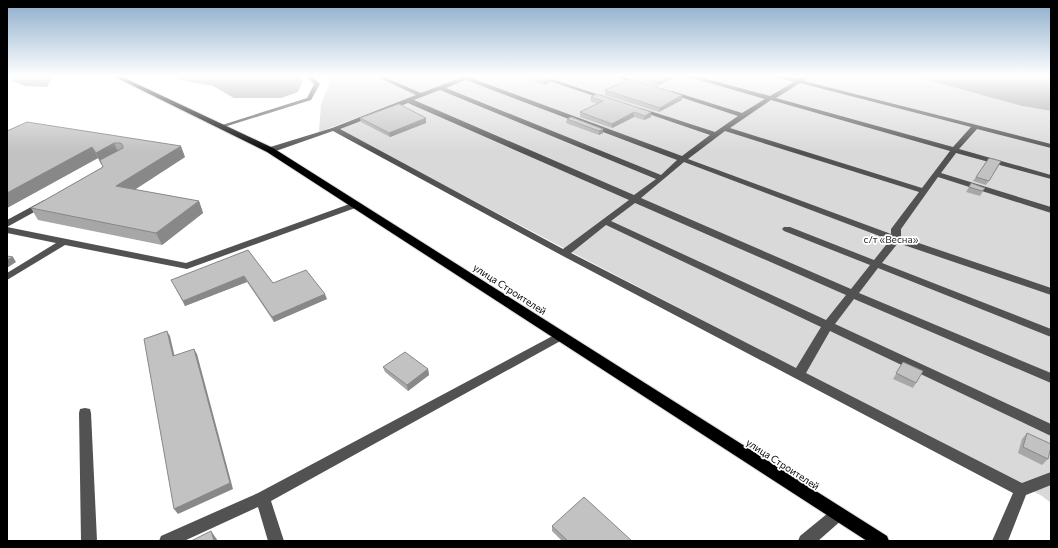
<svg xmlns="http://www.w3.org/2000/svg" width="1058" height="548" font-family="Commissioner,sans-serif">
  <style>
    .green { fill: #d9d9d9 }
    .water { fill: #a0a0a0 }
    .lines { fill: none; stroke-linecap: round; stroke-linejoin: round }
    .major-casing { stroke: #dbdbdb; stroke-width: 2 }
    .minor { fill: #525252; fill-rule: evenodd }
    .major { fill: #000; fill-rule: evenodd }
    .wall { fill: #a7a7a7 }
    .shaded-wall { fill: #888 }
    .building { fill: #c2c2c2; stroke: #888 }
    .labels { text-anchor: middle; stroke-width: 3.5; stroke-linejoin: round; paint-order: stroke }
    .park-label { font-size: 10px; fill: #303030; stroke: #fff }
    .street-label { font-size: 10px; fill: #000; stroke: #fff }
  </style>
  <rect width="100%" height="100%" fill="#fff"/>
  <g class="green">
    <polygon points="326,76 468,76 319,132 321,104 331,79"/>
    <polygon points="478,76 913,76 1022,106 1051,111 1051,503 1042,496 575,254 337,129"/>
  </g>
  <g class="water">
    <polygon points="16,76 54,76 47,87 25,86 12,81"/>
    <polygon points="173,76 298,76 303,80 298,92 281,98 234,98 213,86 180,80"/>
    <polygon points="913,76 1051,76 1051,111 1022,106"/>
  </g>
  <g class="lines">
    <defs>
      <polygon id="major" points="113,76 120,76 273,148 887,536 889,541 867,541 267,152"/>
    </defs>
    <use href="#major" class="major-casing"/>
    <g class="minor">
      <polygon points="306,76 312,76 320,84 311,100 224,127 219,126 307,98 314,84"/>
      <path d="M375 76H382L421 93 460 78 457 76H471V78L682 156 710 135 637 110V108H641L715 132 738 116 668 93V91H672L742 113 765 99 689 77 688 76H696L770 96 794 82 777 77 776 76H784L798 79 803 76H810L804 81 1051 144V148L977 129 959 149 1051 175V179L956 153 941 173 1051 207V213L938 177 901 229V237L1051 288V295L898 243 882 263 1051 329V337L878 268 859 293 1051 373V383L854 299 835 324 1051 424V436L830 331 806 373 1022 483 1051 472V485L1026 495 1008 541H992L1013 493 561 255 333 131 273 152H267V148L332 128 416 95ZM466 80 677 160 661 175 446 88ZM800 83 971 127 953 147 776 98ZM440 90 656 179 634 195 414 100ZM771 100 950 151 922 188 730 128ZM408 103 629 200 563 249 340 129ZM725 131 919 192 891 229V234L688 159ZM684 162 890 240 874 260 790 227H784L782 229 784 231 870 265 851 289 641 198ZM635 203 846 295 826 320 611 221ZM606 225 821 327 796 368 571 253Z"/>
      <polygon points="535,76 543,76 611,99 606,100"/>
      <polygon points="612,76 620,76 643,83 640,85"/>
      <polygon points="44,200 48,203 47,205 7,227 7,220"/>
      <polygon points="355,202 358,203 359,205 358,207 187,269 65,245 7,280 7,273 56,243 7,233 7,227 186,263"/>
      <polygon points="560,332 564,333 566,336 564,339 271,501 284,541 268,541 258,507 184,541 159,541 161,536 258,493"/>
      <polygon points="85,408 90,409 91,413 97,541 81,541 79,413 80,409"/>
      <polygon points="838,507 843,509 846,514 843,519 818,541 798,541 800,536 833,509"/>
    </g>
    <use href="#major" class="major"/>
  </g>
  <g class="wall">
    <polygon points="518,76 541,76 550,83 544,85"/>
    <polygon points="547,76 567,76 558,79"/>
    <polygon points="637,76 677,76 657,86 637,79"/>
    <polygon points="605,90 682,95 682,100 659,112 605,95"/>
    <polygon points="591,97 651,112 651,117 644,120 634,117 612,128 580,117 580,112 597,104 590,101"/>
    <polygon points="360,118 426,118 426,123 390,137 361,122"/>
    <polygon points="567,119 603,129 603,133 599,135 566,123"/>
    <polygon points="27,122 185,157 134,190 199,201 203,213 162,245 38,220 31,208 103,167 98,158 7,208 7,131"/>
    <polygon points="1001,161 986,185 973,181 976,177"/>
    <polygon points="969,187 985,188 980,196 966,192"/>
    <polygon points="248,250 273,283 327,299 274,322 247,282 185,306 174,285"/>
    <polygon points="903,362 916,383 913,388 893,379"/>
    <polygon points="383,367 428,369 429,375 408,391 385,372"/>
    <polygon points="1027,433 1048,459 1042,465 1018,453 1022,439"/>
    <polygon points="552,526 632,541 562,541 552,531"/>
  </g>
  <g class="shaded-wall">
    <polygon points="558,76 567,76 558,79"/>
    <polygon points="670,76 677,76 657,86 658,82"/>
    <polygon points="550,79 550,83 544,85 544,81"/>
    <polygon points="682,95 682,100 659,112 660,108"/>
    <polygon points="634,112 634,117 612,128 612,124"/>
    <polygon points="651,112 651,117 644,120 645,116"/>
    <polygon points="426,118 426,123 390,137 389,133"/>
    <polygon points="603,129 603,133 599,135 599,131"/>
    <polygon points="114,143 119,154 101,164 96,153"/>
    <polygon points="181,146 185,157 122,198 116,186"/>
    <polygon points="92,147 98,158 7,208 7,193"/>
    <polygon points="199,201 203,213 162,245 156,233"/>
    <polygon points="13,257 16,262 7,268 7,260"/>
    <polygon points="244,276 247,282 185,306 183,301"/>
    <polygon points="325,294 327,299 274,322 272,317"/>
    <polygon points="167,331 170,336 176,362 173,356"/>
    <polygon points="194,349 197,354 233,489 178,514 174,509"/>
    <polygon points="428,369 429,375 408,391 407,385"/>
    <polygon points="211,531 218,541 214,541"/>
  </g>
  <g class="building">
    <polygon points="529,76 541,76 550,79 544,81"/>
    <polygon points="638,76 670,76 658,82"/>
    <polygon points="630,79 682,95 660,108 605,90"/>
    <polygon points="597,94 651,112 645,116 634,112 612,124 580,112 603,101 591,97"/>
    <polygon points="399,104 426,118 389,133 360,118"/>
    <polygon points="571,117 603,129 599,131 567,119"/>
    <polygon points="27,122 181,146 116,186 199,201 156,233 31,208 103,167 100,160 123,148 123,146 121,143 114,143 96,153 92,147 7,193 7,131"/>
    <polygon points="989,158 1001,161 989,181 976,177"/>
    <polygon points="971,183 985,188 982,191 969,187"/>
    <polygon points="248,250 273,283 306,270 325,294 272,317 244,276 183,301 171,280"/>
    <polygon points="7,256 13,257 7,260"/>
    <polygon points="167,331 173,356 194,349 230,483 174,509 144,339"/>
    <polygon points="405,352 428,369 407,385 383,367"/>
    <polygon points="903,362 923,371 916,383 896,373"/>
    <polygon points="1027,433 1051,444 1051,447 1048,459 1023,447"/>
    <polygon points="584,497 632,541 568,541 552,526"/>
    <polygon points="211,531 214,541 191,541"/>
  </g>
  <linearGradient id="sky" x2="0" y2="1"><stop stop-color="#8baccb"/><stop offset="0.5" stop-color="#fff"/><stop offset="1" stop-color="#fff" stop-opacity="0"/></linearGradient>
  <rect width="1058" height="152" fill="url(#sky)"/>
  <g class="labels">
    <g class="park-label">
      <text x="891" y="243">с/т «Весна»</text>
    </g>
    <g class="street-label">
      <text transform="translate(510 289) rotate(33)" y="4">улица Строителей</text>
      <text transform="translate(783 464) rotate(33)" y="4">улица Строителей</text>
    </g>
  </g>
  <rect width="1058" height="548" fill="none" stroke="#000000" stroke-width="16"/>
</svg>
